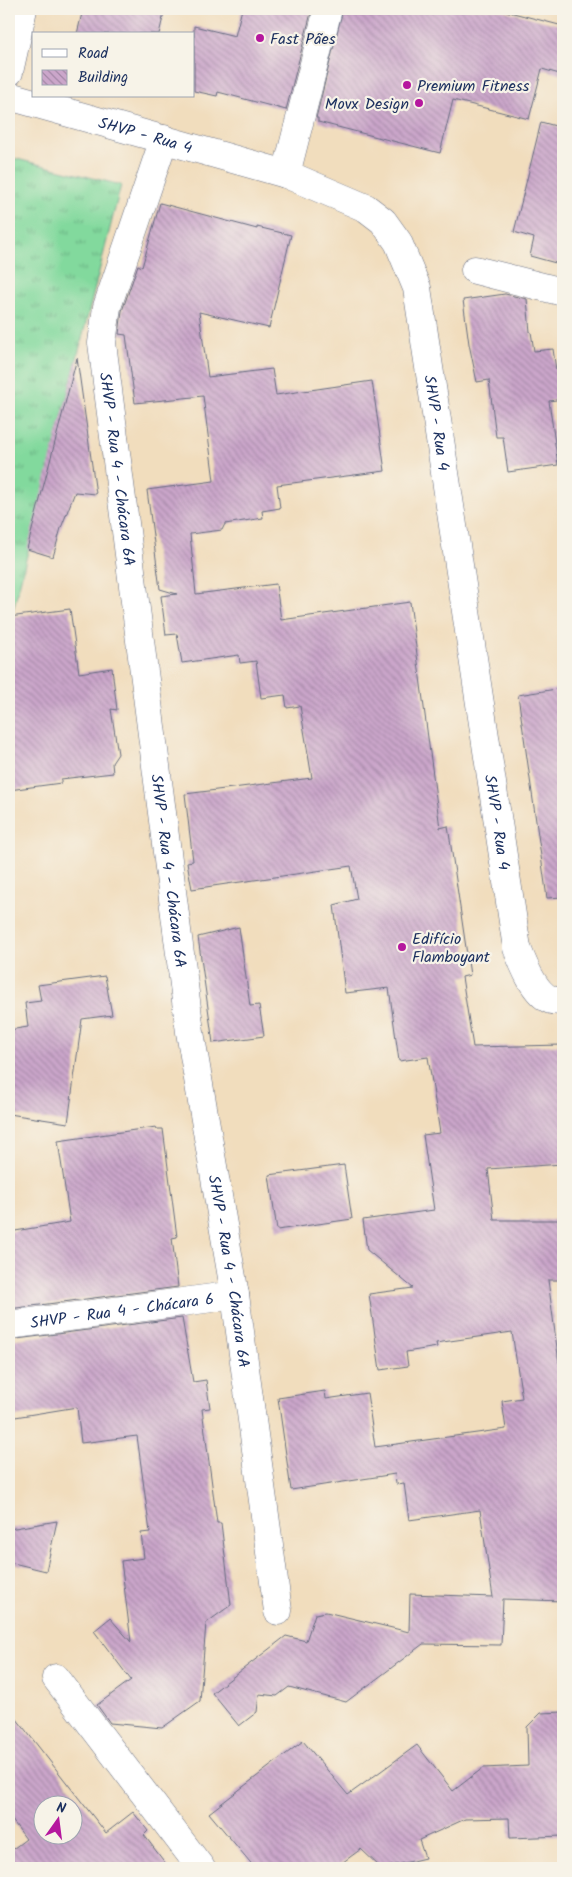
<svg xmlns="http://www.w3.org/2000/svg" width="572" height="1877" font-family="Kalam,sans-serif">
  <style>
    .grass { fill: url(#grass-tufts); stroke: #4e847e }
    .building { fill: url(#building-back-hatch); fill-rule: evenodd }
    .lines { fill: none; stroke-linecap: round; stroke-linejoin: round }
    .street-casing { stroke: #666c7f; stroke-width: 29 }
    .secondary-casing { stroke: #666c7f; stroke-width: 29 }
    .street { stroke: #fff; stroke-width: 28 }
    .secondary { stroke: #fff; stroke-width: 28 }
    .poi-dot { fill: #b5179e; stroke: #f7f3e8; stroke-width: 2 }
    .labels { text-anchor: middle; stroke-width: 4.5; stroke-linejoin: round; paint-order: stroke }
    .poi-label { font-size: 16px; fill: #1b2f5e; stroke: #f7f3e8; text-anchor: start }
    .street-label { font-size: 16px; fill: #1b2f5e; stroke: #f7f3e8 }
  </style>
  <defs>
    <pattern id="grass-tufts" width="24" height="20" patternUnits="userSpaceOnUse" patternTransform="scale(1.25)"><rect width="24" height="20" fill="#82d99d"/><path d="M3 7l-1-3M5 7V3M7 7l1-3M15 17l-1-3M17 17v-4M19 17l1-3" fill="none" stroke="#6ab083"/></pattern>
    <pattern id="building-back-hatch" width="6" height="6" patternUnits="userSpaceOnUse" patternTransform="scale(1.25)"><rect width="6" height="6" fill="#cba6ca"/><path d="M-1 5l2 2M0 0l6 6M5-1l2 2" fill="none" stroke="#a488a7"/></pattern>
  </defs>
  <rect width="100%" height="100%" fill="#f7f3e8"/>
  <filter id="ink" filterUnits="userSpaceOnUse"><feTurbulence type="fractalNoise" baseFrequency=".02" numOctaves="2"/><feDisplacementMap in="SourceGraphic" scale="10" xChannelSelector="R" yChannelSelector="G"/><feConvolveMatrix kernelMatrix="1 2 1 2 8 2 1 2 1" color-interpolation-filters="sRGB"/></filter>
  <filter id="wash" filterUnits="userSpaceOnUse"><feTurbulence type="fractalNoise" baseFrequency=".0096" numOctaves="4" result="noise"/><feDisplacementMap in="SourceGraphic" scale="20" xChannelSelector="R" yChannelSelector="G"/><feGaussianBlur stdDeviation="1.12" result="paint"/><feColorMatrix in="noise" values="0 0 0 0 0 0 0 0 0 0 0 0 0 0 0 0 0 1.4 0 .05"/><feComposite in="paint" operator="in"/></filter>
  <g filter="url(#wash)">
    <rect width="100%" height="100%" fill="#f1ddbd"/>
    <polygon class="grass" points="9,157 121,185 9,626"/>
    <g id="blocks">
      <g class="building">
        <polygon points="83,9 165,9 159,34 77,34"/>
        <polygon points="242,9 312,9 286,110 218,92 217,96 194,91 194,26 235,36"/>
        <polygon points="343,9 498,9 563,26 563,75 542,69 529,119 453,100 440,153 318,122 318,118 316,118"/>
        <polygon points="541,122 563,128 563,265 530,256 534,238 514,232"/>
        <polygon points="160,203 257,229 257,227 291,235 269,328 199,312 208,377 272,369 276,395 372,381 385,471 277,485 280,508 262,511 263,518 225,524 222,530 190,534 196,594 276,584 281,620 410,602 440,828 448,826 470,975 462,977 473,1047 563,1045 563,1164 488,1169 494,1220 563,1220 563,1280 548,1280 559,1363 563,1363 563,1601 503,1599 501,1645 423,1644 346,1702 289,1687 277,1696 259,1694 257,1712 239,1726 212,1693 286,1636 306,1641 315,1614 326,1612 409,1632 410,1594 493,1597 480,1510 409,1520 404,1483 396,1484 395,1474 291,1490 278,1398 325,1391 326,1399 367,1393 375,1447 506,1429 502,1401 522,1398 512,1332 436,1343 437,1347 406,1352 408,1366 380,1370 369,1294 413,1288 367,1250 363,1220 434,1210 423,1135 440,1133 428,1057 399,1061 389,988 345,993 334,905 357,899 351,866 192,889 187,862 193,861 185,794 312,778 300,706 287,708 285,695 261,698 256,661 240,663 239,655 182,663 177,634 166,635 161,596 177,594 160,589 147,490 214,481 203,396 135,403 126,335 119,334 122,311 138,265 142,267"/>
        <polygon points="505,294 527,299 530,332 531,332 534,351 553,349 556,370 563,369 563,399 549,401 558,465 508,472 503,437 496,437 489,380 477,382 469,344 463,300"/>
        <polygon points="77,358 96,494 75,492 61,528 53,557 27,549"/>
        <polygon points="70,609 79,673 112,668 117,710 111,709 118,754 112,763 113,773 61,779 61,783 9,790 9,617"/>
        <polygon points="563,688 563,897 547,898 518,695"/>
        <polygon points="239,927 250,1006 259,1005 264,1036 213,1043 198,937"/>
        <polygon points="105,976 112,1015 82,1019 68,1123 9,1114 9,1030 28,1027 25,1003 41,1001 38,985"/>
        <polygon points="156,1127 157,1129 163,1129 177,1237 172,1238 178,1287 9,1309 9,1232 70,1222 58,1141"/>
        <polygon points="344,1165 352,1219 277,1230 269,1175"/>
        <polygon points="182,1318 193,1382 206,1380 210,1408 202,1409 217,1523 221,1523 231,1605 206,1623 200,1701 162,1728 110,1723 97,1705 131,1680 94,1631 110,1618 131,1642 121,1561 144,1558 141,1533 150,1532 137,1436 81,1443 77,1407 9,1418 9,1340"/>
        <polygon points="57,1521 46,1571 9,1562 9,1529"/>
        <path d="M9 1709 106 1833 133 1812 148 1831 144 1835 169 1868H9V1852L26 1839 9 1816ZM42 1804H72V1834H42Z"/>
        <polygon points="563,1712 563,1836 510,1838 509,1818 465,1819 419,1840 425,1858 383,1868 381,1868 361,1849 335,1868 255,1868 209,1813 303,1741 348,1795 417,1745 453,1791 483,1768 528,1766 527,1727 541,1713"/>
      </g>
    </g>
  </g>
  <g filter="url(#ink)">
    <use href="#blocks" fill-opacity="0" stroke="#666c7f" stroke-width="1"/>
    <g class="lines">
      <defs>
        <g id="street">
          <polyline points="9,72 23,9"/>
          <path id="s1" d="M164 139 107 307 102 343 190 1032 235 1295 278 1611"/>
          <polyline points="286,174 328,9"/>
          <polyline points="475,270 563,292"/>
          <path id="s2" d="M9 1325 235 1295"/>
          <polyline points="56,1678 201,1868"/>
        </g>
        <g id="secondary">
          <path id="s3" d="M9 96 286 174 366 208 383 221 398 242 417 288 517 948C523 964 534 993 551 1000 555 1001 560 1001 563 1001"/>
        </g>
      </defs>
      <use href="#street" class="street-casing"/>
      <use href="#secondary" class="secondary-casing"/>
      <use href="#street" class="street"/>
      <use href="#secondary" class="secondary"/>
    </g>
  </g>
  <g class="poi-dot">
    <circle cx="260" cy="38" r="5"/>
    <circle cx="407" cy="85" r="5"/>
    <circle cx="419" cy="103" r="5"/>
    <circle cx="402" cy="947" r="5"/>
  </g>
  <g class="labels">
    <g class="poi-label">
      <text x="270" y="44">Fast Pães</text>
      <text x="417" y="91">Premium Fitness</text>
      <text x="409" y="109" text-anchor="end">Movx Design</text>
      <text x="412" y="944">Edifício<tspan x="412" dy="18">Flamboyant</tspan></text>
    </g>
    <g class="street-label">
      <text dy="6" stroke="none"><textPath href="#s3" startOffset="142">SHVP - Rua 4</textPath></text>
      <text dy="6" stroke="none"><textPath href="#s3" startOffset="608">SHVP - Rua 4</textPath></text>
      <text dy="6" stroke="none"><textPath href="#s1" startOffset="341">SHVP - Rua 4 - Chácara 6A</textPath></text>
      <text dy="6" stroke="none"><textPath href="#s3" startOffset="1012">SHVP - Rua 4</textPath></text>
      <text dy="6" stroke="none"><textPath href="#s1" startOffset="746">SHVP - Rua 4 - Chácara 6A</textPath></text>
      <text dy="6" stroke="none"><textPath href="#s1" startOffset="1151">SHVP - Rua 4 - Chácara 6A</textPath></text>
      <text dy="6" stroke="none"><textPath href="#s2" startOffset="114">SHVP - Rua 4 - Chácara 6</textPath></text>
    </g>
  </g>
  <rect width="572" height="1877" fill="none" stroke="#f7f3e8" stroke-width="30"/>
  <rect x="32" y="32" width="162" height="65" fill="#f7f3e8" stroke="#9fa5b1"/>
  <rect x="42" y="49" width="25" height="8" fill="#ffffff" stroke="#9fa5b1"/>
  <text x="78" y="58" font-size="15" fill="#1b2f5e">Road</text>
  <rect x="42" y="70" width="25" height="15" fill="url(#building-back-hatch)" stroke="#9fa5b1"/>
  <text x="78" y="82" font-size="15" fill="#1b2f5e">Building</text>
  <g transform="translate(58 1820) rotate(14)"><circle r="24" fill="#f7f3e8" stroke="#9fa5b1"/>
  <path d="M0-4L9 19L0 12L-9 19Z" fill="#b5179e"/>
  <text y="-8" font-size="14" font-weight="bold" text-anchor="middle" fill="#1b2f5e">N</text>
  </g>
</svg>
